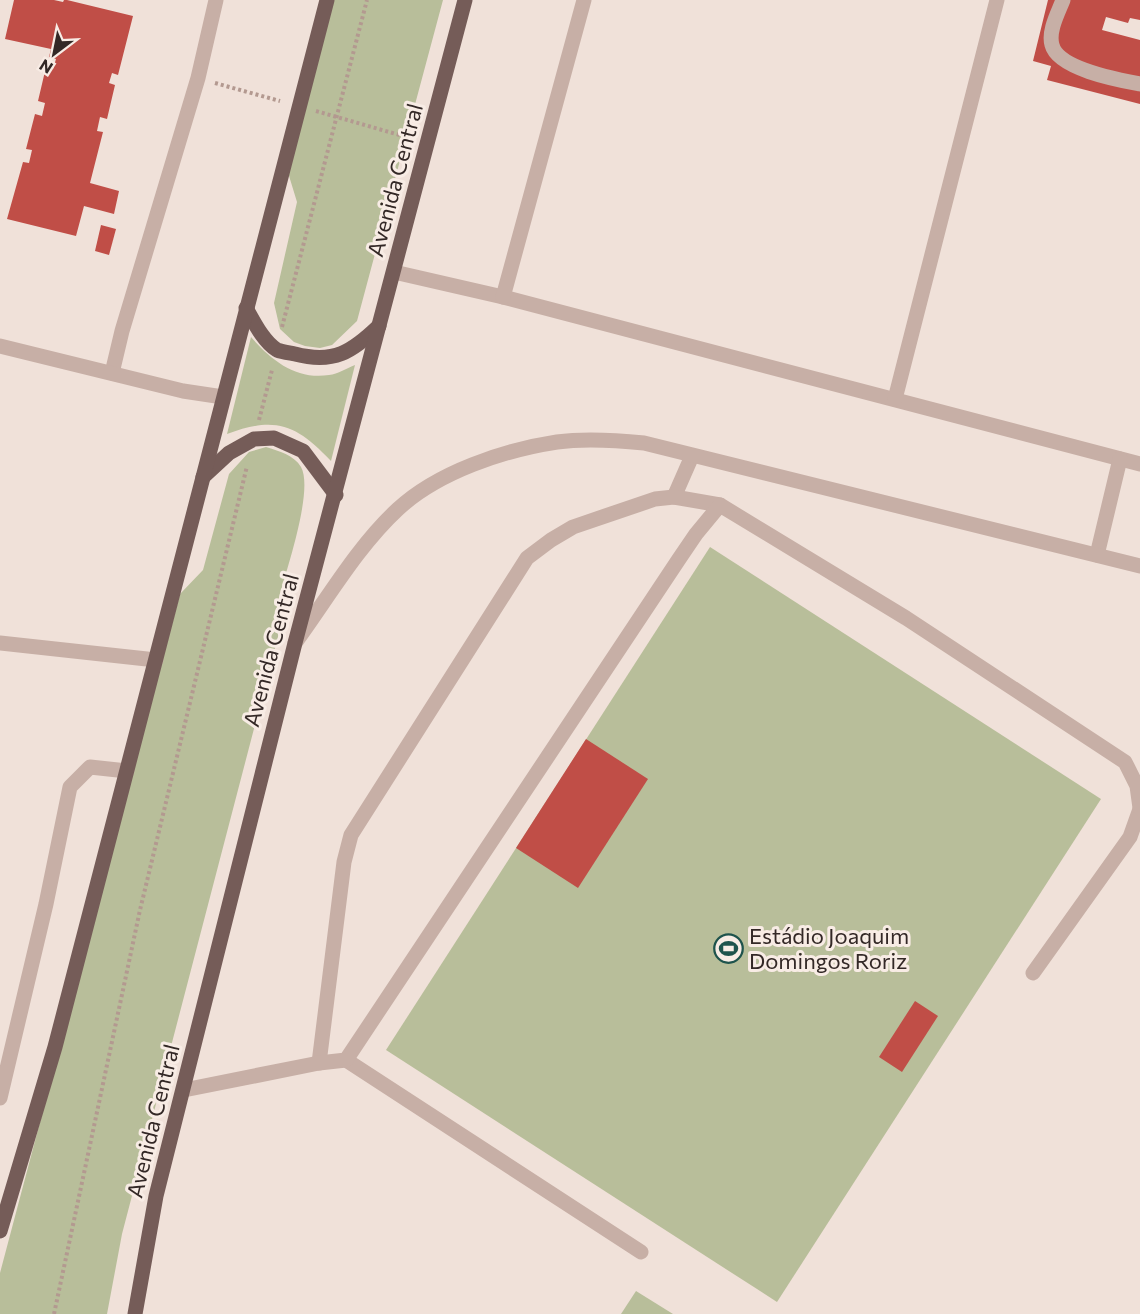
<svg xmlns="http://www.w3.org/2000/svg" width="1140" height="1314" font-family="Commissioner,sans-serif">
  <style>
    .green { fill: #b8be9a }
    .building { fill: #c04e47 }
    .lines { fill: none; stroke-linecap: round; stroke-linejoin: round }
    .path { stroke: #b39990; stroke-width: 4; stroke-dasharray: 3 3; stroke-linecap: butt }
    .lane { stroke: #c7afa6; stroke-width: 15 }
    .street { stroke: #c7afa6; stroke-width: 15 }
    .primary { stroke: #755c58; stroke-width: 15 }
    .labels { text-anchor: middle; stroke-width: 6; stroke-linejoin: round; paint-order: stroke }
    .street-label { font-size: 22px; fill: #332826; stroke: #f8ece5 }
    .poi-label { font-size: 22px; fill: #332826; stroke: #f8ece5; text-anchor: start }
  </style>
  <rect width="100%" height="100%" fill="#f0e1d9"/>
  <g class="green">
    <polygon points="332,0 443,0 357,321 332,345 320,348 305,346 294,342 280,329 274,303 297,202 286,166"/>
    <path d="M251 337C271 360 296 380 329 375 338 374 347 368 355 365L331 461C296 424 275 416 227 434Z"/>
    <path d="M266 447C279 451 294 455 301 467 314 490 286 571 279 598L285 610 122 1234 107 1314H0V1273L180 594 203 570 229 474 249 452Z"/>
    <polygon points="710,547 1101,799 777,1302 386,1050"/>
    <polygon points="636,1291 673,1314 621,1314"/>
  </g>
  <g class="building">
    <polygon points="14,0 54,0 63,2 64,0 67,0 133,16 118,75 112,73 109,83 115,85 107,119 100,117 97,131 103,132 90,183 119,191 114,214 84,206 76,236 7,219 23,162 29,163 32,150 26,149 35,114 42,116 45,103 38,101 46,67 53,69 56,59 49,57 51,49 5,39"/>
    <polygon points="1048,0 1140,0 1140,20 1130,18 1128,23 1106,17 1102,30 1140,40 1140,104 1047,80 1051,66 1033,61"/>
    <polygon points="101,225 116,229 109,255 95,251"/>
    <polygon points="586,739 648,779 578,888 516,848"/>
    <polygon points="915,1001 938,1016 902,1072 879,1057"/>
  </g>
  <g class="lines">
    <g class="path">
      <polyline points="215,83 280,101"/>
      <polyline points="316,111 410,138"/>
      <polyline points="282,327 367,0"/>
      <polyline points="259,420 272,370"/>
      <polyline points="54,1314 140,910 247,466"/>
    </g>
    <g class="lane">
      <polyline points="112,373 122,331 198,78 216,0"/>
      <polyline points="674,497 692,456"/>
      <polyline points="1033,973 1130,837 1140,809"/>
      <polyline points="346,1060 641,1252"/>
      <polyline points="319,1063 344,862 351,835 527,558 551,540 573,527 655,499 674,497 720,505"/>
      <polyline points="184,1090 319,1063 346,1060 679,559 696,534 720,505 906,618 1125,762 1137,786 1140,808"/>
      <polyline points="0,1098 46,904 70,787 90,767 127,771"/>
    </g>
    <g class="street">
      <path d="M1063 0C1058 13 1048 31 1052 45 1058 69 1119 80 1140 84"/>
      <polyline points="394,272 503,297 1140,464"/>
      <polyline points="503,297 584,0"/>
      <polyline points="0,346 183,391 223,397"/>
      <polyline points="895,399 997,0"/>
      <polyline points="1097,555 1120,459"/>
      <polyline points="0,643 156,660"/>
      <path d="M295 643C328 598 357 547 398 509 438 472 504 450 557 442 585 438 615 440 644 443L1140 566"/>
    </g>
    <g class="primary">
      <path d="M246 308C254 322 263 341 277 350 282 352 290 353 295 354 334 364 352 352 379 326"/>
      <polyline points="203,477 229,453 254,439 274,438 303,451 336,495"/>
      <polyline points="0,1231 55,1047 327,0"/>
      <polyline points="135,1314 156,1196 295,643 465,0"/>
    </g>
  </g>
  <defs>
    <symbol id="stadium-ring" viewBox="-11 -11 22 22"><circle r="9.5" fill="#f8ece5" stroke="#1e534c" stroke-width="1.5"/><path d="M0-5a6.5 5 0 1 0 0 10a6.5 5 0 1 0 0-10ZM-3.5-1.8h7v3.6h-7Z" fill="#1e534c"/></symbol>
  </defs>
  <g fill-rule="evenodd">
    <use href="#stadium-ring" x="712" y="932" width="33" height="33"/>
  </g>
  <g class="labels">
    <g class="street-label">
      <text transform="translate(395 180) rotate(-75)" y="8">Avenida Central</text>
      <text transform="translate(271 650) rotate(-75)" y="8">Avenida Central</text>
      <text transform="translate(153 1121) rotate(-76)" y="8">Avenida Central</text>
    </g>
    <g class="poi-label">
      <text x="749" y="944">Estádio Joaquim<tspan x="749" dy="25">Domingos Roriz</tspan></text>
    </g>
  </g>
  <g transform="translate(54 54) rotate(212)" stroke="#f8ece5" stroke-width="4.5" paint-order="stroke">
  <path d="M0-4.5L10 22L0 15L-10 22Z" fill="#332826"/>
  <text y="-9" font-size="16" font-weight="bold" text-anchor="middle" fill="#332826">N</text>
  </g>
</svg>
